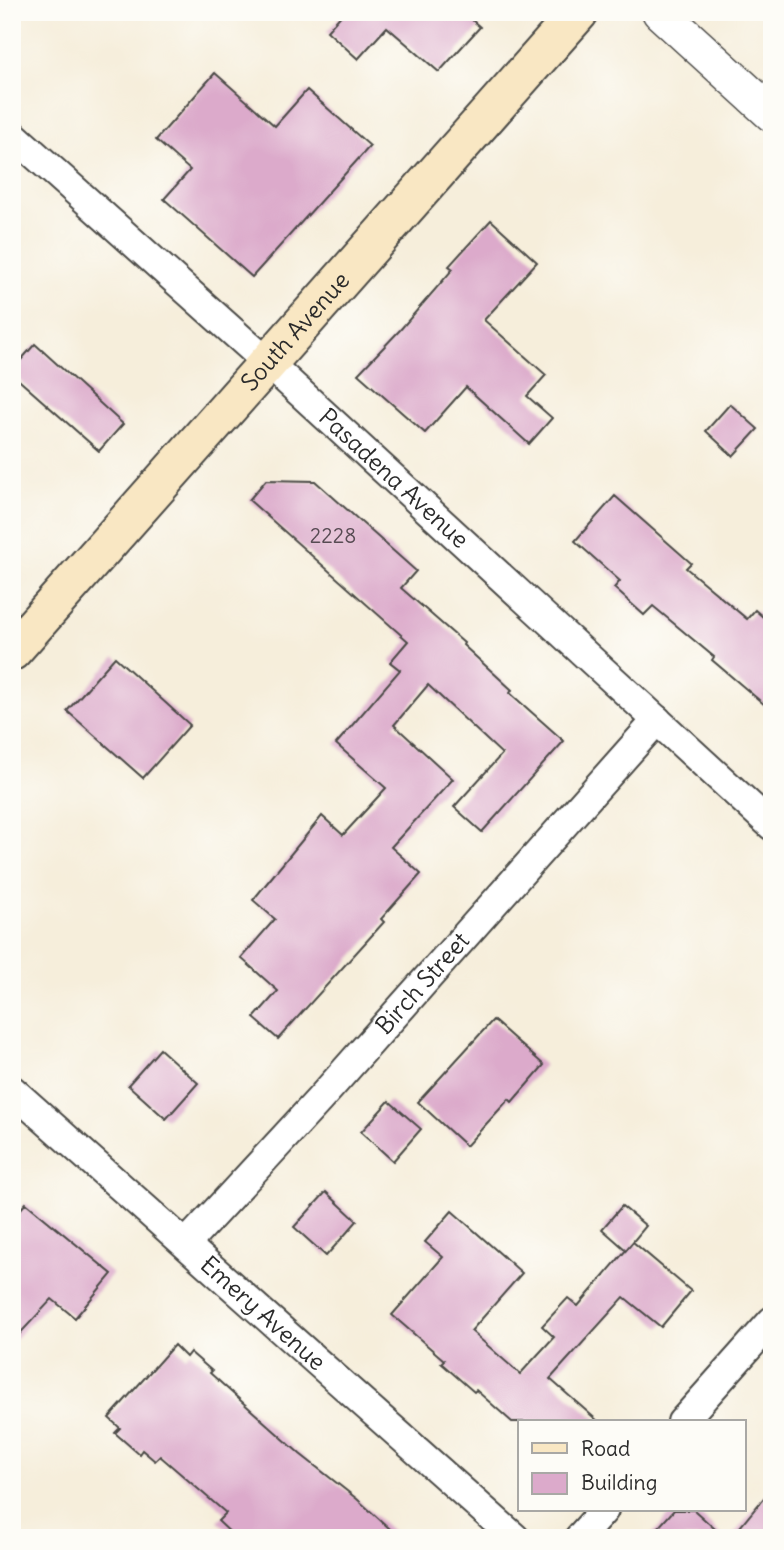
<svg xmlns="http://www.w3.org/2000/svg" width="784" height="1550" font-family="Delius,sans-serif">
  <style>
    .building { fill: #dcaacb }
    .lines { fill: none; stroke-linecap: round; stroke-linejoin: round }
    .minor-casing { stroke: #494845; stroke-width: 32 }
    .tertiary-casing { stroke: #494845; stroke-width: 38 }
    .secondary-casing { stroke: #494845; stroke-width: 42 }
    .minor { stroke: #fff; stroke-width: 28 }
    .tertiary { stroke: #fff; stroke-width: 35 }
    .secondary { stroke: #f9e7c3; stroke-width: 38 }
    .labels { text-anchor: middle; stroke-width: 5; stroke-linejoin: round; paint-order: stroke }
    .number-label { font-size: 21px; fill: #574b53 }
    .street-label { font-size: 24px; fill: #2b2b2b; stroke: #fdfcf7 }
  </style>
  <rect width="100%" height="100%" fill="#fdfcf7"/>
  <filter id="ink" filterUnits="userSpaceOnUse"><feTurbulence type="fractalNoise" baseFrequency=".0143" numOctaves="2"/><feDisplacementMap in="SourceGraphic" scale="14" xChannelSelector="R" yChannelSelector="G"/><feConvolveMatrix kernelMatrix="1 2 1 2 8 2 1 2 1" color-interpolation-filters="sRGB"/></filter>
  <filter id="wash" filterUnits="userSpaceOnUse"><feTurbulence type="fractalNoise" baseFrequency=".00686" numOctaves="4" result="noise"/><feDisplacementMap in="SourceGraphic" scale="28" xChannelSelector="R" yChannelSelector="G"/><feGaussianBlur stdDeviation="1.57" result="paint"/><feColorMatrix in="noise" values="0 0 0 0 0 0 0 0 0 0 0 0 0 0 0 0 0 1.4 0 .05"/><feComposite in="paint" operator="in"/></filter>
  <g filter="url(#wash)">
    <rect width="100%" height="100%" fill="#f6eedb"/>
    <g id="blocks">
      <g class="building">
        <polygon points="344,12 463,12 480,27 439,72 387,27 358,59 327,31"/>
        <polygon points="215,73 275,126 307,90 370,146 252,277 164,199 190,170 156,140"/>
        <polygon points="491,220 537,262 484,320 546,375 527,396 552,418 529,444 466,387 425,433 358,374 400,330 453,269 449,266"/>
        <polygon points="35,344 123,424 99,451 12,374 12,370"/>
        <polygon points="730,404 758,429 733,456 706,431"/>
        <polygon points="266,480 315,481 416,571 401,588 464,643 463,645 512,690 510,693 564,741 482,832 454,807 502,754 428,685 394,725 453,779 391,847 421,874 381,919 384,922 278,1039 254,1018 278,991 241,958 275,919 253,900 322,816 343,835 386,788 336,744 400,670 390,662 408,641 249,500"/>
        <polygon points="615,496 691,563 686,568 747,619 755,610 772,625 772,711 712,660 714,657 653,606 644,615 614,588 620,581 575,541"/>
        <polygon points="115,657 190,725 143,778 67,711"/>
        <polygon points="493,1020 544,1065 512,1102 509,1099 466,1146 418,1102"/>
        <polygon points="160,1049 198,1083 166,1119 128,1085"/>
        <polygon points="389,1101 421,1129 393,1161 361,1132"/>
        <polygon points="326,1192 357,1221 326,1256 294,1227"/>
        <polygon points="26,1203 112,1274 75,1318 52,1299 12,1342 12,1219"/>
        <polygon points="622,1206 646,1226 626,1250 602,1229"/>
        <polygon points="452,1211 522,1273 471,1331 520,1374 554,1337 542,1326 568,1298 578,1306 633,1242 691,1291 661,1327 624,1297 550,1379 599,1422 512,1422 476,1390 474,1392 441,1363 444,1360 392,1315 443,1257 425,1242"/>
        <polygon points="174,1345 186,1357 190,1352 212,1371 210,1373 300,1454 357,1499 400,1538 236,1538 218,1521 226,1513 160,1456 155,1461 142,1450 139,1454 115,1433 120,1428 109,1418"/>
        <polygon points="772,1488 772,1538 731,1538"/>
        <polygon points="674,1510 694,1510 725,1538 649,1538"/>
      </g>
    </g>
  </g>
  <g filter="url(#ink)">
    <use href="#blocks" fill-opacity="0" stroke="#494845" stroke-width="2"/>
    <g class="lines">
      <defs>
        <g id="minor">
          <path id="s1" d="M12 134 268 363 772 826"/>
          <path id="s2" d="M12 1090 515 1538"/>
          <path id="s3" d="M186 1244 319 1100 657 720"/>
          <polyline points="682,1422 772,1321"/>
          <polyline points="579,1538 604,1510"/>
        </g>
        <polyline id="tertiary" points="660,12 772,114"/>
        <g id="secondary">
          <path id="s4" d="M12 651 579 12"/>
        </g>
      </defs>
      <use href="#minor" class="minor-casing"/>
      <use href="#tertiary" class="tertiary-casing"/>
      <use href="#secondary" class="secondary-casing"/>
      <use href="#minor" class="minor"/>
      <use href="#tertiary" class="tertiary"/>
      <use href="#secondary" class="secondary"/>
    </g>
  </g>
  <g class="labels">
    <g class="number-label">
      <text x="333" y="543">2228</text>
    </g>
    <g class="street-label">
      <text dy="8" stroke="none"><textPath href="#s4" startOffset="427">South Avenue</textPath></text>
      <text dy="8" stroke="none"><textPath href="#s1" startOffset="514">Pasadena Avenue</textPath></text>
      <text dy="8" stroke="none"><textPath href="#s3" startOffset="352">Birch Street</textPath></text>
      <text dy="8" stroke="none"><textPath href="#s2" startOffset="336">Emery Avenue</textPath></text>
    </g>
  </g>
  <rect width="784" height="1550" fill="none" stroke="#fdfcf7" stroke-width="42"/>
  <rect x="518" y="1420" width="228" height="91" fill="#fdfcf7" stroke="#a9a8a5" stroke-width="2"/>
  <rect x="532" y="1443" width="35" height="10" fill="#f9e7c3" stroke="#a9a8a5" stroke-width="2"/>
  <text x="581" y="1456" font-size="21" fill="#2b2b2b">Road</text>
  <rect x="532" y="1473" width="35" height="21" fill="#dcaacb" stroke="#a9a8a5" stroke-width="2"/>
  <text x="581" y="1490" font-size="21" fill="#2b2b2b">Building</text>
</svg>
